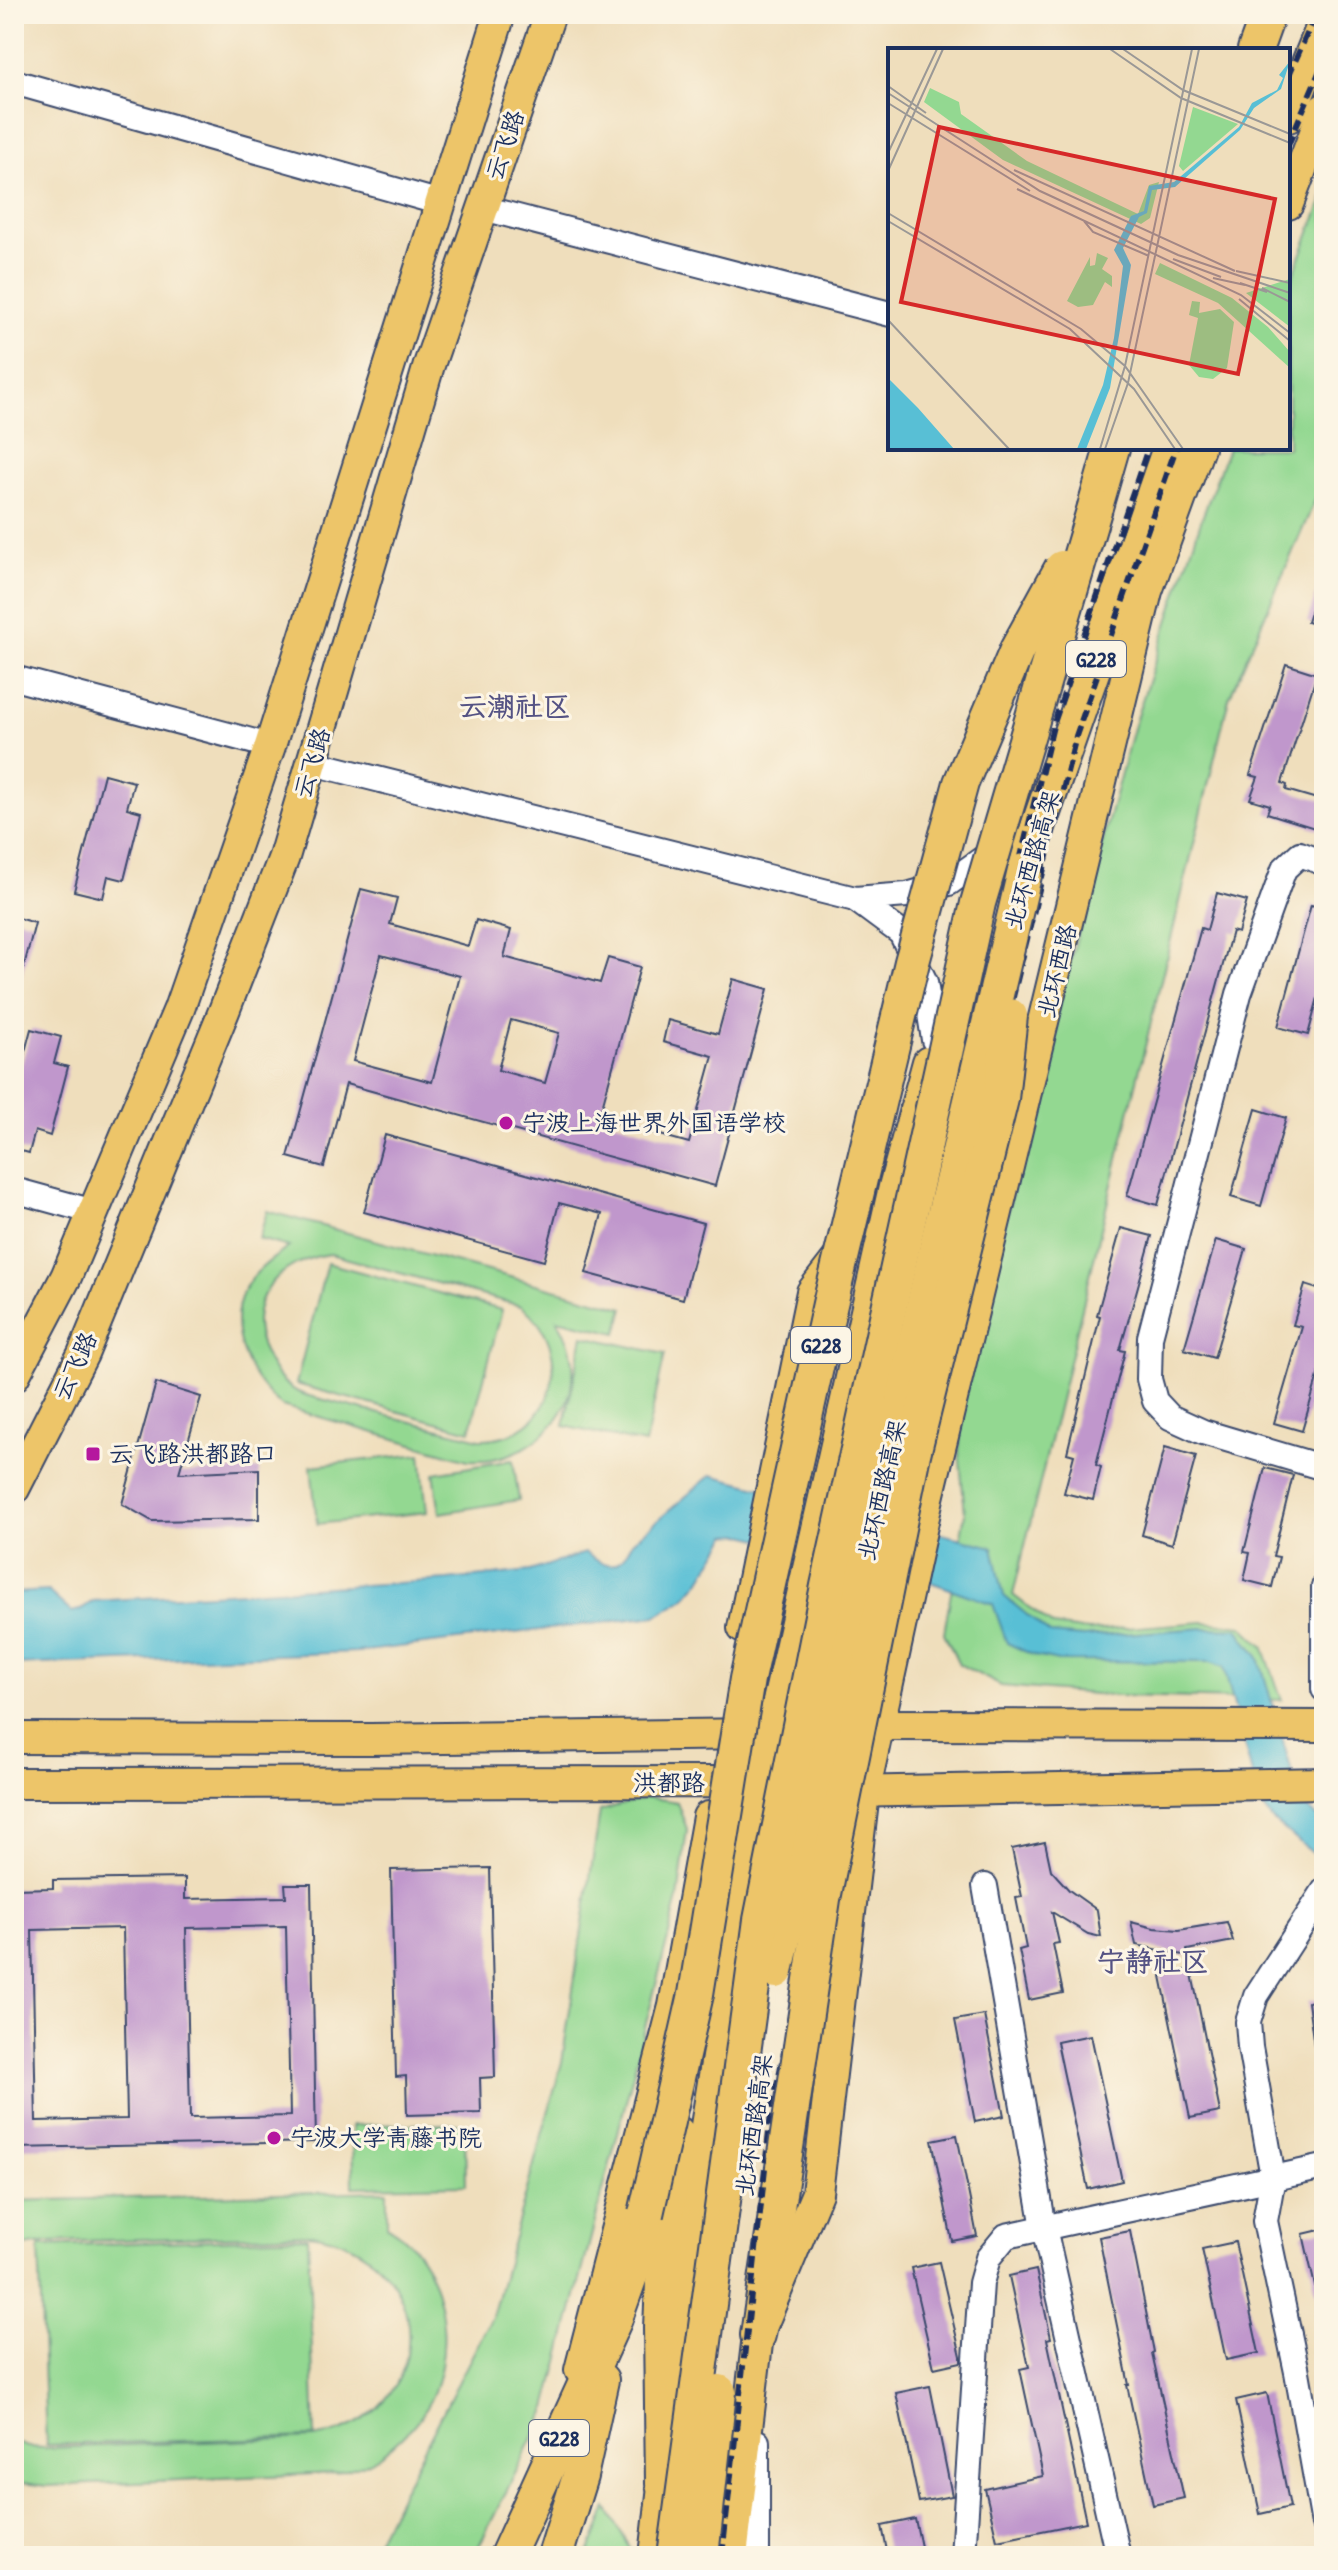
<svg xmlns="http://www.w3.org/2000/svg" width="1338" height="2570" font-family="'Patrick Hand','LXGW WenKai TC',sans-serif">
  <style>
    .green { fill: #93d891; stroke: #578478; stroke-width: 2; fill-rule: evenodd }
    .water { fill: #58bfd5; stroke: #3a779a; stroke-width: 2 }
    .building { fill: #c097cc; fill-rule: evenodd }
    .lines { fill: none; stroke-linecap: round; stroke-linejoin: round }
    .minor-casing { stroke: #3b496c; stroke-width: 28 }
    .major-casing { stroke: #3b496c; stroke-width: 34 }
    .highway-casing { stroke: #3b496c; stroke-width: 38 }
    .minor { stroke: #fff; stroke-width: 24 }
    .major { stroke: #edc569; stroke-width: 30 }
    .highway { stroke: #edc569; stroke-width: 34 }
    .rail { stroke: #1b2f5e; stroke-width: 6; stroke-dasharray: 12 6; stroke-linecap: butt }
    .highway-bridge-casing { stroke: #3b496c; stroke-width: 38; stroke-linecap: butt }
    .highway-bridge { stroke: #edc569; stroke-width: 34 }
    .poi-dot { fill: #b5179e; stroke: #fcf5e5; stroke-width: 3 }
    .labels { text-anchor: middle; stroke-width: 6; stroke-linejoin: round; paint-order: stroke }
    .shield { fill: #fcf5e5; stroke: #5e6a86; stroke-width: 2 }
    .shield-label { font-size: 22px; font-weight: bold; fill: #1b2f5e }
    .street-label { font-size: 24px; fill: #1b2f5e; stroke: #fcf5e5 }
    .poi-label { font-size: 24px; fill: #1b2f5e; stroke: #fcf5e5; text-anchor: start }
    .quarter-label { font-size: 28px; font-weight: bold; fill: #555384; stroke: #fcf5e5 }
    .inset-road { fill: none; stroke: #9a9896; stroke-width: 2 }
    .view { fill: #d62828; fill-opacity: 0.15; stroke: #d62828; stroke-width: 4 }
    .inset-edge { fill: none; stroke: #1b2f5e; stroke-width: 4 }
  </style>
  <rect width="100%" height="100%" fill="#fcf5e5"/>
  <filter id="ink" filterUnits="userSpaceOnUse"><feTurbulence type="fractalNoise" baseFrequency=".0125" numOctaves="2"/><feDisplacementMap in="SourceGraphic" scale="16" xChannelSelector="R" yChannelSelector="G"/><feConvolveMatrix kernelMatrix="1 2 1 2 8 2 1 2 1" color-interpolation-filters="sRGB"/></filter>
  <filter id="wash" filterUnits="userSpaceOnUse"><feTurbulence type="fractalNoise" baseFrequency=".006" numOctaves="4" result="noise"/><feDisplacementMap in="SourceGraphic" scale="32" xChannelSelector="R" yChannelSelector="G"/><feGaussianBlur stdDeviation="1.8" result="paint"/><feColorMatrix in="noise" values="0 0 0 0 0 0 0 0 0 0 0 0 0 0 0 0 0 1.4 0 .05"/><feComposite in="paint" operator="in"/></filter>
  <g filter="url(#wash)">
    <rect width="100%" height="100%" fill="#efdebc"/>
    <g class="green">
      <polygon points="1324,197 1324,480 1229,698 1013,1595 1053,1626 1089,1631 1203,1622 1242,1626 1263,1646 1282,1700 1118,1696 1001,1686 959,1664 944,1633 965,1513 959,1451 966,1381 1045,1056 1133,728 1201,521 1228,448 1288,448 1288,288"/>
      <path d="M267 1211 624 1308 617 1333 557 1319C562 1328 567 1337 570 1347 588 1411 529 1465 468 1460L282 1406C249 1382 225 1330 244 1290 254 1271 272 1259 289 1247L259 1239ZM330 1254 521 1306C578 1347 557 1440 480 1439L305 1395C285 1388 274 1374 266 1356 239 1303 277 1261 330 1254Z"/>
      <polygon points="327,1263 502,1310 470,1431 296,1384"/>
      <polygon points="583,1336 665,1354 645,1444 564,1426"/>
      <polygon points="421,1454 427,1512 317,1524 311,1466"/>
      <polygon points="513,1460 519,1500 440,1513 434,1473"/>
      <polygon points="647,1797 677,1802 687,1829 678,1899 546,2412 474,2556 369,2556 492,2317 562,2062 600,1811"/>
      <polygon points="465,2124 466,2185 353,2187 352,2125"/>
      <path d="M387 2191V2226C396 2229 404 2237 411 2244 448 2286 455 2362 424 2411 412 2430 390 2450 371 2461 361 2467 347 2469 336 2473L47 2486 14 2482V2442L28 2447 45 2448 314 2438C442 2415 439 2253 311 2234L48 2242 14 2248V2201Z"/>
      <polygon points="308,2237 315,2437 46,2445 39,2246"/>
      <polygon points="607,2508 635,2556 588,2556"/>
    </g>
    <path class="water" d="M711 1475 993 1547 1004 1596 1050 1634 1083 1637 1203 1628 1238 1629 1259 1658 1301 1804 1324 1822V1862L1273 1821 1259 1801 1224 1667 1210 1662 1058 1661 1035 1656 1007 1643 993 1604 902 1572 739 1534 728 1535 700 1581 685 1598 656 1616 357 1652 14 1665V1593L48 1591 71 1612 80 1610 93 1601 448 1580 530 1571 585 1553C608 1569 620 1571 632 1542Z"/>
    <g id="blocks">
      <g class="building">
        <polygon points="1321,579 1324,580 1324,627 1307,622"/>
        <polygon points="1286,664 1317,674 1282,783 1287,785 1286,790 1324,801 1324,831 1267,813 1270,805 1250,799 1258,777 1250,775"/>
        <polygon points="104,774 134,782 127,808 141,812 124,880 108,876 103,898 74,891"/>
        <path d="M361 889 397 898 390 924 468 946 476 920 511 930 504 957 600 983 608 958 640 967 599 1118 689 1143 713 1056 663 1042 668 1020 718 1034 733 979 768 989 715 1186 346 1084 324 1167 288 1157ZM381 955 460 976 432 1082 353 1061ZM511 1020 559 1033 545 1083 498 1070Z"/>
        <polygon points="1217,893 1247,901 1238,933 1232,931 1158,1205 1127,1196 1201,928 1207,930"/>
        <polygon points="1311,905 1324,908 1324,975 1308,1035 1278,1027"/>
        <polygon points="14,917 35,923 20,982 14,981"/>
        <polygon points="31,1029 61,1037 54,1063 68,1067 50,1136 35,1131 29,1153 14,1149 14,1093"/>
        <polygon points="1256,1109 1286,1118 1261,1206 1231,1197"/>
        <polygon points="385,1135 703,1223 683,1299 586,1273 602,1214 559,1203 544,1261 364,1212"/>
        <polygon points="1121,1228 1152,1236 1120,1350 1125,1351 1096,1465 1101,1467 1093,1500 1064,1493 1074,1455 1067,1453 1100,1316 1097,1315"/>
        <polygon points="1216,1240 1246,1249 1214,1358 1184,1349"/>
        <polygon points="1305,1285 1324,1291 1324,1355 1302,1431 1274,1423 1302,1327 1293,1325"/>
        <polygon points="156,1383 201,1397 179,1473 259,1469 259,1519 152,1521 122,1504"/>
        <polygon points="1165,1447 1196,1456 1172,1544 1142,1535"/>
        <polygon points="1265,1468 1293,1475 1273,1556 1279,1557 1272,1587 1244,1580 1250,1553 1244,1552"/>
        <polygon points="1045,1842 1051,1870 1069,1890 1097,1910 1101,1937 1088,1934 1052,1912 1059,1943 1053,1944 1063,1993 1029,2000 1019,1950 1026,1948 1016,1898 1022,1897 1012,1849"/>
        <polygon points="490,1868 495,2077 480,2078 481,2113 407,2115 406,2076 396,2077 391,1870"/>
        <path d="M185 1878V1899L286 1897 285 1884H311L316 2142 14 2148V1889L53 1888V1880ZM286 1926 290 2116 190 2118 186 1928ZM123 1928 127 2119 36 2121 32 1930Z"/>
        <polygon points="1131,1922 1154,1928 1179,1930 1227,1922 1233,1941 1187,1950 1188,1956 1136,1945"/>
        <polygon points="1191,1969 1220,2112 1190,2118 1161,1976"/>
        <polygon points="1324,1999 1324,2045 1314,2046 1308,2002"/>
        <polygon points="984,2015 1004,2116 975,2122 955,2020"/>
        <polygon points="1091,2035 1122,2181 1088,2189 1057,2042"/>
        <polygon points="957,2135 977,2236 952,2241 932,2140"/>
        <polygon points="1324,2229 1324,2294 1317,2295 1303,2234"/>
        <polygon points="1130,2231 1154,2352 1152,2353 1184,2498 1153,2505 1127,2385 1129,2385 1099,2237"/>
        <polygon points="1235,2242 1259,2353 1226,2360 1202,2249"/>
        <polygon points="939,2262 961,2356 961,2362 934,2368 911,2268"/>
        <polygon points="1036,2270 1051,2338 1047,2339 1086,2522 997,2540 985,2489 1043,2476 1020,2369 1029,2367 1009,2276"/>
        <polygon points="930,2386 952,2496 919,2502 896,2393"/>
        <polygon points="1267,2393 1290,2507 1260,2514 1236,2400"/>
        <polygon points="915,2519 923,2556 888,2556 882,2526"/>
      </g>
    </g>
  </g>
  <g filter="url(#ink)">
    <use href="#blocks" fill-opacity="0" stroke="#3b496c" stroke-width="2"/>
    <g class="lines">
      <defs>
        <g id="minor">
          <polyline points="14,82 441,203"/>
          <polyline points="483,208 890,314"/>
          <polyline points="14,678 270,746"/>
          <polyline points="313,763 855,899"/>
          <polyline points="1324,863 1300,854 1284,869 1239,994 1150,1337 1149,1379 1155,1401 1170,1417 1203,1432 1324,1468"/>
          <polyline points="934,1040 925,982 901,933 855,899 907,895 949,883 985,857"/>
          <polyline points="14,1190 94,1212"/>
          <polyline points="1324,1587 1324,1689"/>
          <polyline points="985,1886 1044,2228 1118,2556"/>
          <polyline points="1324,1891 1256,1996 1248,2022 1250,2047 1273,2177 1265,2221 1297,2372 1324,2524"/>
          <polyline points="757,2442 757,2556"/>
          <polyline points="963,2556 981,2283 988,2258 1006,2236 1324,2167"/>
        </g>
        <g id="major">
          <polyline points="1288,204 1324,109"/>
          <polyline points="14,1376 66,1277 179,1009 270,746 500,14"/>
          <polyline points="14,1489 83,1354 224,1011 284,857 429,365 550,14"/>
          <polyline points="743,1628 812,1292 842,1253"/>
          <polyline points="864,1725 1324,1726"/>
          <polyline points="14,1738 371,1739 760,1734"/>
          <polyline points="14,1783 714,1782 754,1788"/>
          <polyline points="846,1792 1324,1783"/>
          <polyline points="580,2370 674,2006 708,1817"/>
          <polyline points="674,2388 697,2182 764,1764 894,1187 928,1062"/>
          <polyline points="655,2556 666,2460"/>
          <polyline points="732,2556 758,2335 817,2193 864,1793 928,1498 1147,591 1199,448"/>
        </g>
        <g id="highway">
          <polyline points="1255,50 1268,14"/>
          <polyline points="1288,115 1324,26"/>
          <polyline points="1095,507 1112,448"/>
          <polyline points="1025,871 1032,844 1170,448"/>
          <polyline points="758,2335 784,2161"/>
          <polyline points="663,2483 661,2328 666,2216 677,2133"/>
          <polyline points="507,2556 614,2321 630,2276 646,2214"/>
          <polyline points="555,2556 580,2476 601,2380"/>
        </g>
      </defs>
      <use href="#minor" class="minor-casing"/>
      <use href="#major" class="major-casing"/>
      <use href="#highway" class="highway-casing"/>
      <use href="#minor" class="minor"/>
      <use href="#major" class="major"/>
      <use href="#highway" class="highway"/>
      <g class="rail">
        <polyline points="1288,77 1316,14"/>
        <polyline points="1288,145 1324,61"/>
        <polyline points="692,2556 744,2102 922,1261 1053,726 1148,448"/>
        <polyline points="722,2556 771,2114 949,1262 1076,736 1176,448"/>
      </g>
      <defs>
        <g id="highway-bridge">
          <polyline points="776,1971 939,1237 1025,871"/>
          <polyline points="784,2161 823,1899 913,1454 1001,1099 1010,1016"/>
          <polyline points="646,2214 696,1994 747,1679 830,1304 912,962 961,783 1017,650 1062,568"/>
          <polyline points="675,2556 761,1920 828,1586 978,903 1095,507"/>
          <polyline points="701,2556 719,2392"/>
        </g>
      </defs>
      <use href="#highway-bridge" class="highway-bridge-casing"/>
      <use href="#highway-bridge" class="highway-bridge"/>
    </g>
  </g>
  <g class="poi-dot">
    <circle cx="506" cy="1123" r="8"/>
    <rect x="85" y="1446" width="16" height="16" rx="4"/>
    <circle cx="274" cy="2138" r="8"/>
  </g>
  <g class="labels">
    <g class="shield">
      <rect x="1066" y="641" width="60" height="36" rx="6"/>
      <rect x="791" y="1327" width="60" height="36" rx="6"/>
      <rect x="529" y="2420" width="60" height="36" rx="6"/>
    </g>
    <g class="shield-label">
      <text x="1096" y="667">G228</text>
      <text x="821" y="1353">G228</text>
      <text x="559" y="2446">G228</text>
    </g>
    <g class="street-label">
      <text transform="translate(505 145) rotate(-71)" y="8">云飞路</text>
      <text transform="translate(312 763) rotate(-73)" y="8">云飞路</text>
      <text transform="translate(1032 860) rotate(-74)" y="8">北环西路高架</text>
      <text transform="translate(1057 971) rotate(-76)" y="8">北环西路</text>
      <text transform="translate(75 1366) rotate(-65)" y="8">云飞路</text>
      <text transform="translate(882 1490) rotate(-77)" y="8">北环西路高架</text>
      <text x="669" y="1791">洪都路</text>
      <text transform="translate(754 2125) rotate(-82)" y="8">北环西路高架</text>
    </g>
    <g class="poi-label">
      <text x="522" y="1131">宁波上海世界外国语学校</text>
      <text x="109" y="1462">云飞路洪都路口</text>
      <text x="290" y="2146">宁波大学青藤书院</text>
    </g>
    <g class="quarter-label">
      <text x="515" y="716">云潮社区</text>
      <text x="1153" y="1971">宁静社区</text>
    </g>
  </g>
  <g transform="translate(888 48)">
    <rect width="402" height="402" fill="#efdebc"/>
    <path d="M42 40 71 54 73 66 139 113 250 166 261 137 271 134 262 170 253 176 115 112 36 54ZM305 59 350 76 295 123 291 118ZM209 205 220 210 214 221 224 228V239L217 234 205 257 190 259 179 253 202 209V218L207 217ZM272 215 344 250 380 279 402 304V320L330 255 267 226ZM402 231V279L358 245ZM304 253 312 254 311 265 332 261 346 274 339 320 325 331 311 329 301 317 310 270 301 267Z" fill="#93d891"/>
    <path d="M402 13 393 41 366 60 352 82 287 139 264 142 259 165 251 169 235 200 243 217 222 340 198 401H189L215 337 226 290 235 218 226 202 243 168 256 163 261 138 286 134 351 79 364 55 389 42 395 30 391 27ZM0 330 30 360 66 401H0Z" fill="#58bfd5"/>
    <path class="inset-road" d="M222 1 293 50 402 95M235 1 295 42 402 86M0 38 38 65M0 45 152 143 290 207 402 245M0 55 142 143M0 105 49 1M126 122 347 223M0 123 55 1M129 141 353 247 402 285M0 165 193 281 237 318 295 401M0 173 182 281 246 341 287 401M196 173 205 184 261 208M285 211 333 229M348 223 402 235M325 230 357 237M352 235 379 244M374 240 402 254M351 251 402 293M0 272 121 401M212 401 237 318 304 1M217 401 240 335 311 1"/>
    <path class="view" d="M51 79 387 151 350 326 13 254Z"/>
    <rect width="402" height="402" class="inset-edge"/>
  </g>
  <rect width="1338" height="2570" fill="none" stroke="#fcf5e5" stroke-width="48"/>
</svg>
